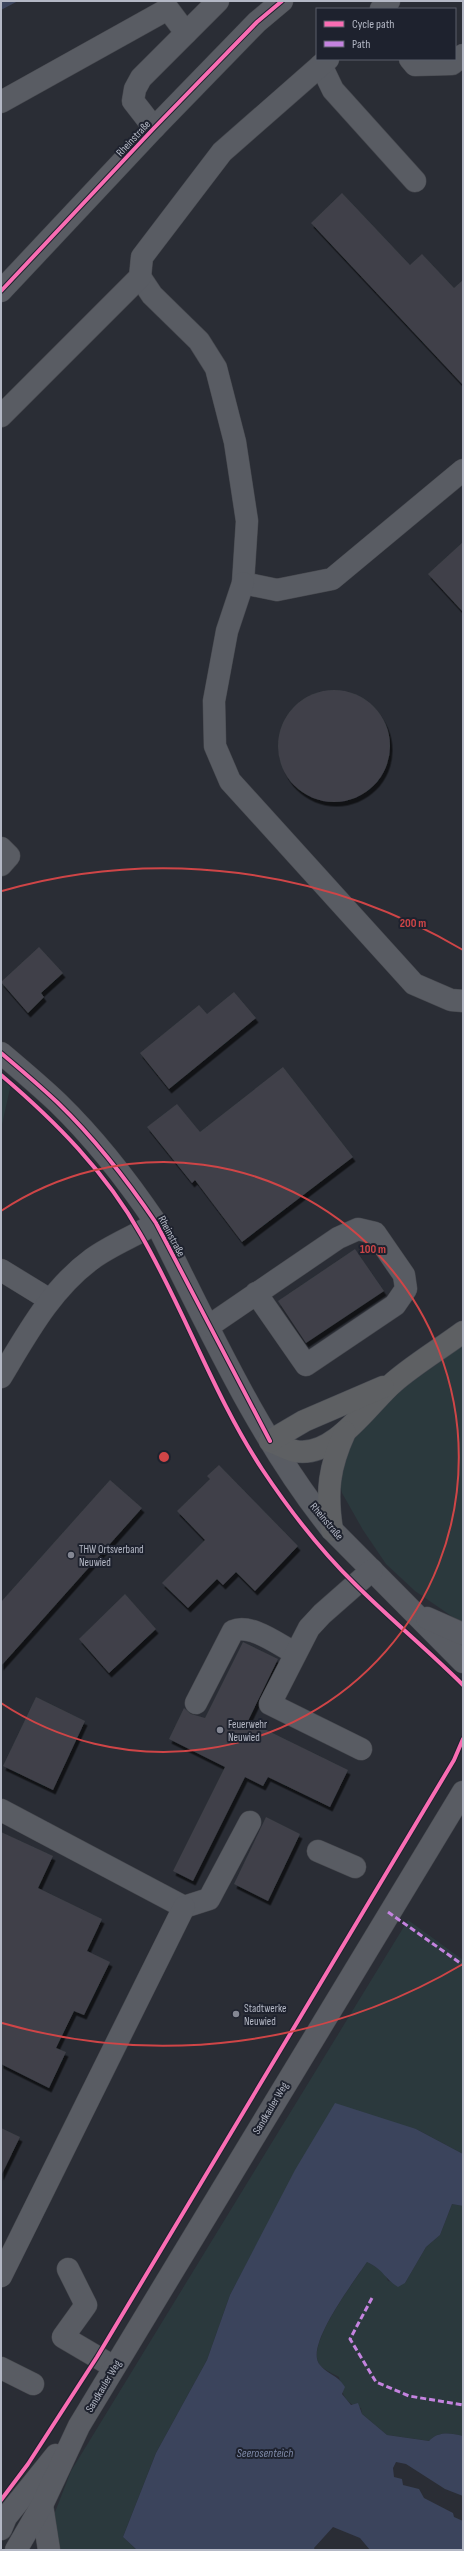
<svg xmlns="http://www.w3.org/2000/svg" width="464" height="2551" font-family="'Sofia Sans Condensed',sans-serif">
  <style>
    .green { fill: #2b393d }
    .water { fill: #3b445c }
    .building { fill: #3f4148; filter: url(#shadow) }
    .lines { fill: none; stroke-linecap: round; stroke-linejoin: round }
    .minor-casing { stroke: #46484e; stroke-width: 23 }
    .highway-casing { stroke: #464951; stroke-width: 23 }
    .minor { stroke: #595c63; stroke-width: 22 }
    .highway { stroke: #5e6063; stroke-width: 22 }
    .quiet { stroke: #c483df; stroke-width: 3; stroke-dasharray: 6 3; stroke-linecap: butt }
    .cycleway-casing { stroke: #1e222e; stroke-width: 6 }
    .cycleway { stroke: #f96db3; stroke-width: 4 }
    .ring { fill: none; stroke: #cf4547; stroke-width: 2 }
    .poi-dot { fill: #848793; stroke: #1e222e; stroke-width: 1.5 }
    .labels { text-anchor: middle; stroke-width: 4; stroke-linejoin: round; paint-order: stroke }
    .street-label { font-size: 11px; fill: #b4b8c5; stroke: #1e222e }
    .poi-label { font-size: 11px; fill: #b4b8c5; stroke: #1e222e; text-anchor: start }
    .water-label { font-size: 12px; font-style: italic; fill: #7f8baa; stroke: #1e222e }
    .centre { fill: #cf4547; stroke: #1e222e; stroke-width: 2 }
    .ring-label { font-size: 12px; text-anchor: middle; font-weight: bold; fill: #cf4547; stroke: #1e222e; stroke-width: 4; stroke-linejoin: round; paint-order: stroke }
  </style>
  <defs>
    <filter id="shadow"><feDropShadow dx="2.5" dy="4.5" stdDeviation="0" flood-color="#0009"/></filter>
  </defs>
  <rect width="100%" height="100%" fill="#2a2d35"/>
  <g class="green">
    <polygon points="1,1075 11,1084 1,1129"/>
    <polygon points="463,1345 463,1624 415,1591 386,1564 363,1530 342,1493 338,1474 353,1431 398,1392"/>
    <polygon points="408,1920 463,1960 463,2154 416,2129 263,2233 230,2295 207,2360 156,2453 123,2537 137,2550 51,2550 43,2543 71,2471"/>
    <path d="M452 2204 463 2206V2436C451 2433 438 2431 429 2441L387 2435 362 2414 361 2408C344 2403 342 2394 339 2377 334 2374 322 2369 319 2364 306 2343 355 2281 367 2262L384 2271 388 2281 405 2283 426 2247 440 2235Z"/>
  </g>
  <g class="water">
    <polygon points="1,1 18,1 1,10"/>
    <path d="M335 2103 416 2129 463 2154V2206L452 2204 440 2235 426 2247 405 2283 398 2287C384 2278 384 2270 367 2262 356 2279 303 2347 320 2365 328 2375 337 2374 345 2387L342 2394 351 2405 358 2403 362 2414 387 2435 429 2441C438 2431 451 2433 463 2436V2496L445 2489 406 2464 396 2462 393 2468 394 2477 402 2479 403 2485 419 2489 424 2498 453 2513 454 2517 463 2521V2550H370L360 2538 333 2527 314 2548 315 2550H137L123 2537 156 2453 207 2360 230 2295 295 2170Z"/>
  </g>
  <g class="building">
    <polygon points="342,193 410,265 422,254 454,288 463,280 463,385 311,223"/>
    <polygon points="463,542 463,612 428,574"/>
    <circle cx="334" cy="746" r="56"/>
    <polygon points="39,947 63,973 41,993 44,997 28,1013 1,982"/>
    <polygon points="234,992 256,1018 169,1089 140,1053 199,1005 207,1014"/>
    <polygon points="283,1067 353,1157 242,1242 195,1180 192,1183 147,1127 177,1104 200,1132"/>
    <polygon points="355,1249 384,1291 306,1343 278,1301"/>
    <polygon points="219,1465 298,1546 255,1591 236,1572 223,1585 217,1579 188,1608 162,1583 205,1540 177,1511 210,1479 207,1476"/>
    <polygon points="110,1480 142,1508 1,1666 1,1602"/>
    <polygon points="125,1594 156,1629 109,1673 79,1639"/>
    <polygon points="243,1642 278,1659 248,1721 348,1770 330,1807 268,1777 263,1786 245,1777 193,1881 173,1871 225,1767 169,1739 184,1708 191,1714 205,1718"/>
    <polygon points="36,1697 85,1721 53,1790 3,1766"/>
    <polygon points="266,1817 300,1834 268,1901 234,1884"/>
    <polygon points="1,1832 53,1856 38,1888 102,1919 87,1951 110,1962 84,2015 74,2011 56,2048 66,2052 49,2088 1,2064"/>
    <polygon points="1,2128 20,2137 1,2176"/>
  </g>
  <g class="lines">
    <defs>
      <g id="minor">
        <polyline points="381,9 389,1"/>
        <polyline points="410,59 415,65 452,64 463,55"/>
        <polyline points="321,65 333,90 415,181"/>
        <polyline points="1,102 168,9 186,33"/>
        <polyline points="154,128 133,101 135,89 141,78 218,1"/>
        <polyline points="140,277 152,295 199,341 216,368 235,442 247,521 243,583 277,590 332,579 463,470"/>
        <polyline points="1,291 154,128 257,22 282,1"/>
        <polyline points="1,416 140,277 142,257 222,152 328,59"/>
        <polyline points="243,583 227,631 214,701 215,746 230,781 414,984 451,1000 463,1001"/>
        <polyline points="1,848 9,856 1,865"/>
        <path d="M1 1053C20 1069 40 1086 58 1103 95 1139 127 1180 156 1223 209 1328 258 1438 332 1530L463 1662"/>
        <polyline points="1,1270 50,1300"/>
        <polyline points="209,1326 338,1238 358,1229 375,1233 404,1275 406,1289 395,1305 306,1365 256,1293"/>
        <path d="M1 1377C27 1334 51 1289 92 1259 111 1245 135 1236 156 1223"/>
        <polyline points="427,1618 463,1634"/>
        <path d="M196 1703 233 1631C251 1623 279 1645 295 1653"/>
        <polyline points="361,1749 270,1704 309,1628 322,1614 372,1570"/>
        <polyline points="1,1810 184,1907 209,1899 250,1822"/>
        <polyline points="318,1851 355,1867"/>
        <polyline points="68,2269 86,2305 63,2337 114,2367"/>
        <polyline points="1,2276 184,1907"/>
        <polyline points="1,2368 33,2384"/>
        <polyline points="42,2505 49,2550"/>
        <polyline points="1,2529 6,2517 56,2455"/>
        <polyline points="16,2550 42,2505 79,2426 463,1792"/>
      </g>
      <g id="highway">
        <path d="M270 1441C278 1444 287 1449 295 1451 334 1459 369 1403 394 1382 415 1364 440 1349 463 1332"/>
        <polyline points="270,1441 304,1421 383,1387"/>
        <path d="M332 1530C326 1491 329 1467 345 1432"/>
      </g>
    </defs>
    <use href="#minor" class="minor-casing"/>
    <use href="#highway" class="highway-casing"/>
    <use href="#minor" class="minor"/>
    <use href="#highway" class="highway"/>
    <g class="quiet">
      <polyline points="388,1912 463,1965"/>
      <polyline points="372,2298 350,2339 376,2382 409,2396 463,2405"/>
    </g>
    <defs>
      <g id="cycleway">
        <polyline points="1,291 154,128 257,22 282,1"/>
        <path d="M1 1053C20 1069 40 1086 58 1103 95 1139 127 1180 156 1223L270 1441"/>
        <path d="M1 1075C55 1121 106 1172 141 1235 185 1311 214 1396 262 1469 290 1511 319 1549 355 1584 390 1619 428 1650 463 1685"/>
        <polyline points="1,2500 28,2464 97,2357 454,1760 463,1739"/>
      </g>
    </defs>
    <use href="#cycleway" class="cycleway-casing"/>
    <use href="#cycleway" class="cycleway"/>
  </g>
  <g class="ring">
    <path d="M1 1211A295 295 0 1 1 1 1703"/>
    <path d="M463 1964A589 589 0 0 1 2 2023M2 891A589 589 0 0 1 463 950"/>
  </g>
  <g class="poi-dot">
    <circle cx="71" cy="1555" r="4"/>
    <circle cx="220" cy="1730" r="4"/>
    <circle cx="236" cy="2014" r="4"/>
  </g>
  <g class="labels">
    <g class="street-label">
      <text transform="translate(133 138) rotate(-47)" y="4">Rheinstraße</text>
      <text transform="translate(172 1236) rotate(62)" y="4">Rheinstraße</text>
      <text transform="translate(327 1521) rotate(50)" y="4">Rheinstraße</text>
      <text transform="translate(270 2108) rotate(-59)" y="4">Sandkauler Weg</text>
      <text transform="translate(103 2386) rotate(-59)" y="4">Sandkauler Weg</text>
    </g>
    <g class="poi-label">
      <text x="79" y="1553">THW Ortsverband<tspan x="79" dy="13">Neuwied</tspan></text>
      <text x="228" y="1728">Feuerwehr<tspan x="228" dy="13">Neuwied</tspan></text>
      <text x="244" y="2012">Stadtwerke<tspan x="244" dy="13">Neuwied</tspan></text>
    </g>
    <g class="water-label">
      <text x="265" y="2457">Seerosenteich</text>
    </g>
  </g>
  <circle cx="164" cy="1457" r="6" class="centre"/>
  <g class="ring-label">
    <text x="413" y="927">200 m</text>
    <text x="373" y="1253">100 m</text>
  </g>
  <rect width="464" height="2551" fill="none" stroke="#b4b8c5" stroke-width="4"/>
  <rect x="316" y="8" width="140" height="52" fill="#1e222e" stroke="#5a5e6a"/>
  <rect x="324" y="21" width="20" height="6" fill="#f96db3" stroke="#5a5e6a"/>
  <text x="352" y="28" font-size="12" fill="#b4b8c5">Cycle path</text>
  <rect x="324" y="41" width="20" height="6" fill="#c483df" stroke="#5a5e6a"/>
  <text x="352" y="48" font-size="12" fill="#b4b8c5">Path</text>
</svg>
